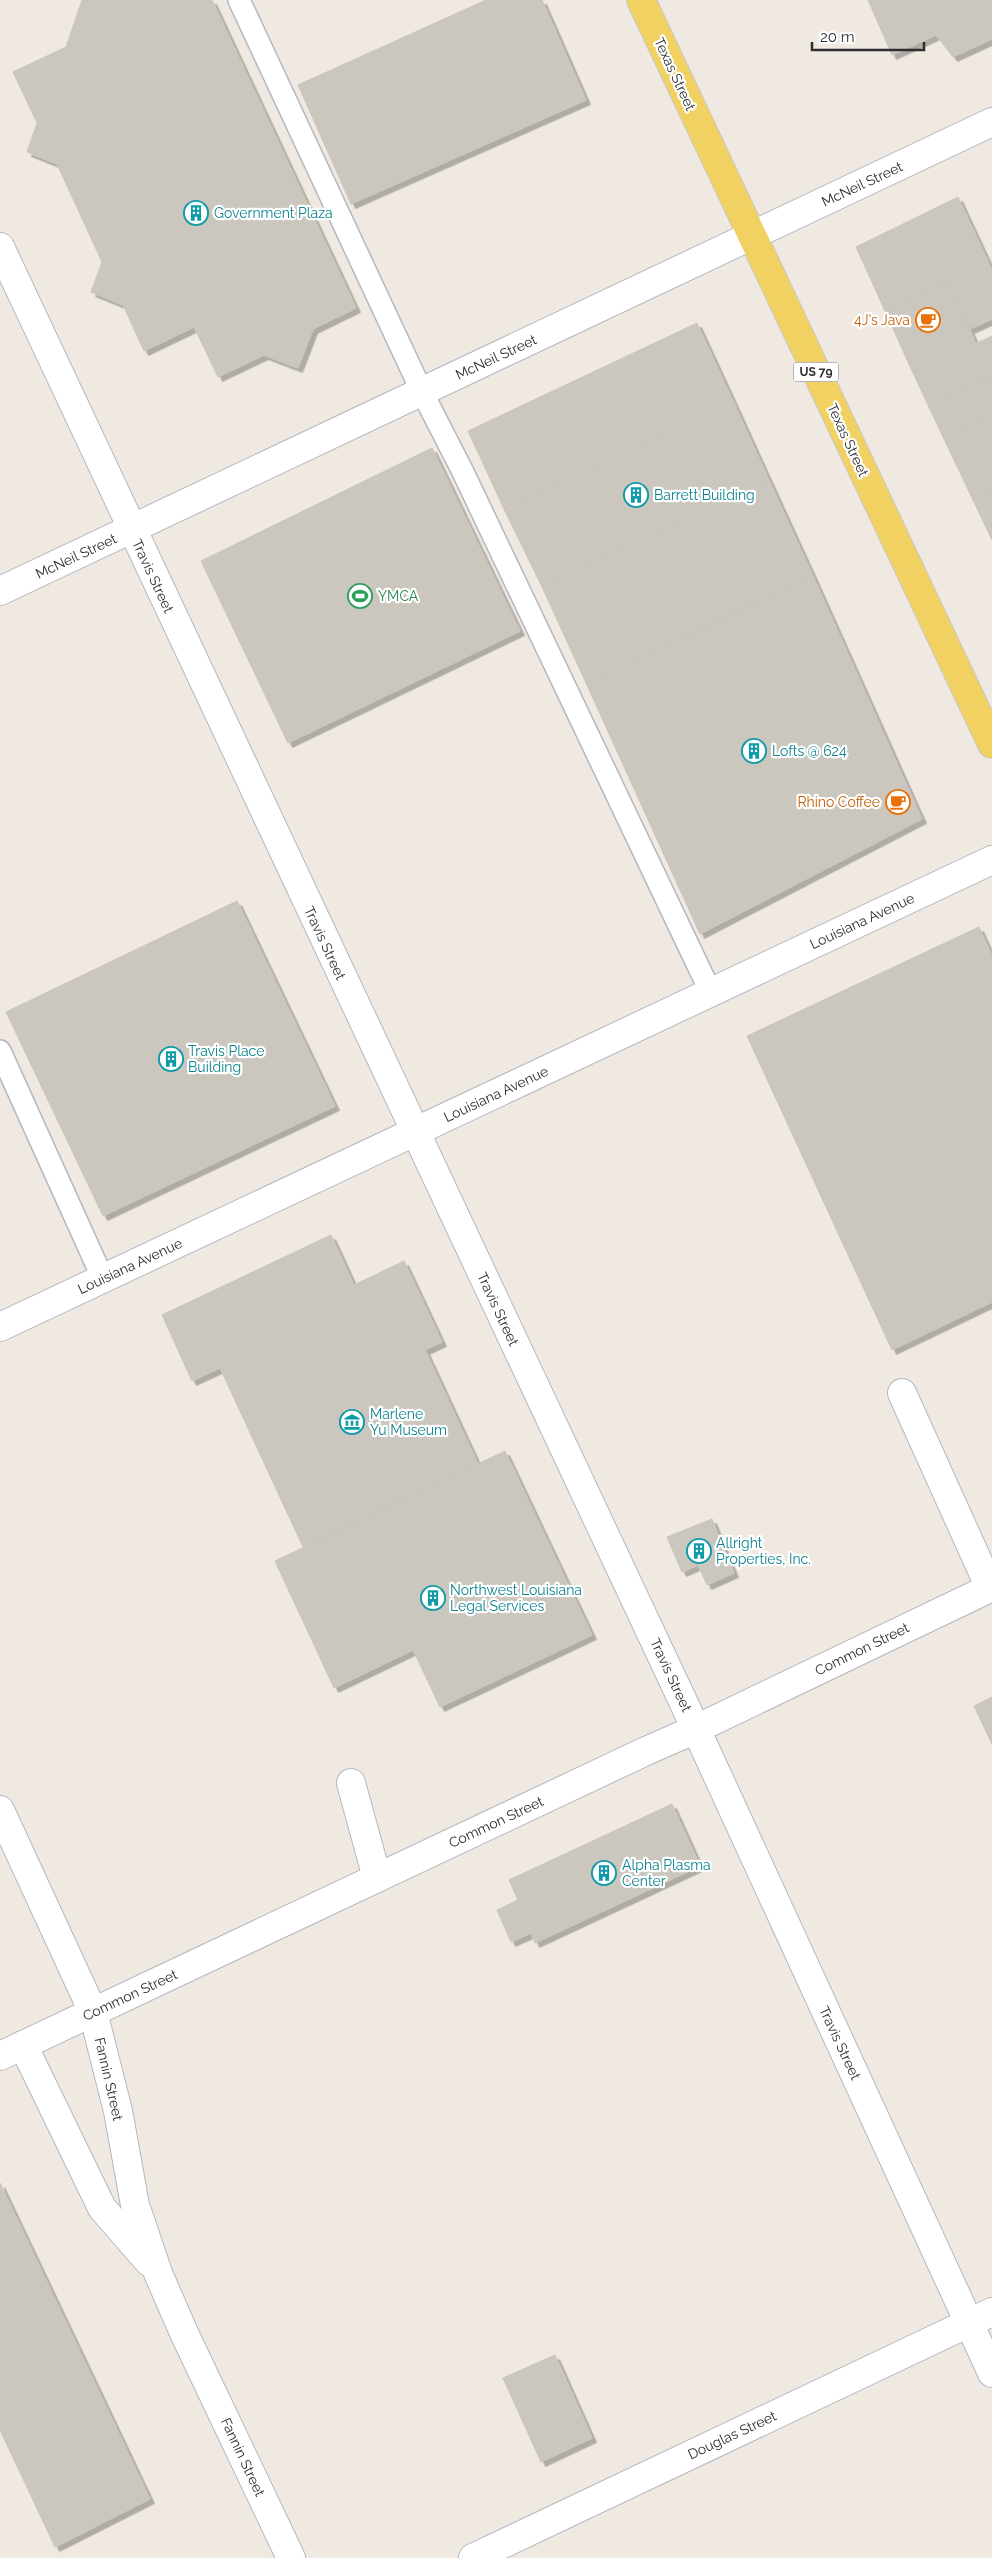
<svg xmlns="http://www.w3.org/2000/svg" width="992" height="2558" font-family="Raleway,sans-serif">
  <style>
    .building { fill: #cbc7bf; stroke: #cbc5ba; filter: url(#shadow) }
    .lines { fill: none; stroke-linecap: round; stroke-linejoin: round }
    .service-casing { stroke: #b4b7c1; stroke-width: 24 }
    .minor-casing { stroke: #b4b7c1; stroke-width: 30 }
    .secondary-casing { stroke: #b4b7c1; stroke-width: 30 }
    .primary-casing { stroke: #c9c9c9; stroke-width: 30 }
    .service { stroke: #fff; stroke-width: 21 }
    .minor { stroke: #fff; stroke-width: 28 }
    .secondary { stroke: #fff; stroke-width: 28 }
    .primary { stroke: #f2d163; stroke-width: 28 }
    .labels { text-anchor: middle; stroke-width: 4.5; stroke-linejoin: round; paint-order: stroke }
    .shield { fill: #fff; stroke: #6d6d6d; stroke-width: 1 }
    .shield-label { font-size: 12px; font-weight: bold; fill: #2e2e2e }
    .street-label { font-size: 14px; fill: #2e2e2e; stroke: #fff }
    .culture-label { font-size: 14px; fill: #0d838f; stroke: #fff; text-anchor: start }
    .food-label { font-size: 14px; fill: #c56008; stroke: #fff; text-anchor: end }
    .leisure-label { font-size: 14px; fill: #27864d; stroke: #fff; text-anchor: start }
  </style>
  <defs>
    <filter id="shadow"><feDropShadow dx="4.5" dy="4.5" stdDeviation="0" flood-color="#0004"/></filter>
  </defs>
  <rect width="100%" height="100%" fill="#efe9e1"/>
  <g class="building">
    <polygon points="82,0 212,0 356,308 313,329 298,368 264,355 218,377 194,327 144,351 123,305 91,292 102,262 57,164 27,152 37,123 13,72 66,47"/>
    <polygon points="486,0 542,0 586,100 351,204 298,85"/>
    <polygon points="868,0 992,0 992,39 953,57 936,35 892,55"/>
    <polygon points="958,197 992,270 992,319 970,329 948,282 885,311 856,247"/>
    <polygon points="948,282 976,344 913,373 885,311"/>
    <polygon points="697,323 733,401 504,509 468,431"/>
    <polygon points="992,336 992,375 928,405 913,373"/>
    <polygon points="992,375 992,414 943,437 928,405"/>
    <polygon points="733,401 769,480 542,587 504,509"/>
    <polygon points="992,414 992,491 973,500 943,437"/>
    <polygon points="432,448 520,631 288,743 201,561"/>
    <polygon points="769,480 813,576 586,683 542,587"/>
    <polygon points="992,491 992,540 973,500"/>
    <polygon points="813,576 922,819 700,934 586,683"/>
    <polygon points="237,901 335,1106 103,1216 6,1012"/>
    <polygon points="979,927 992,956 992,1302 892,1350 747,1036"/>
    <polygon points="331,1235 354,1285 404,1261 442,1342 425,1350 478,1464 303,1547 220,1368 192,1381 162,1315"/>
    <polygon points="505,1451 592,1635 440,1707 413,1650 334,1688 275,1561"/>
    <polygon points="712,1519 734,1573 707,1585 698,1565 682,1572 667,1537"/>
    <polygon points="992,1697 992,1744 974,1706"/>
    <polygon points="672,1804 700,1866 535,1943 531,1933 511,1942 497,1910 518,1900 509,1880"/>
    <polygon points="0,2183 150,2499 55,2547 0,2430"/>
    <polygon points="555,2355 592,2438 541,2462 503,2378"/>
  </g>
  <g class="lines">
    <defs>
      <g id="service">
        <polyline points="239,0 422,392 462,470 711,993"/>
        <polyline points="0,1051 103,1279"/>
      </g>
      <g id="minor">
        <polyline points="0,247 696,1729 992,2373"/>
        <polyline points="0,591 992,122"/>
        <polyline points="0,1327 992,860"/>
        <polyline points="902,1393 990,1588"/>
        <polyline points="351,1783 377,1878"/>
        <polyline points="0,1810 93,2012 118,2111 135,2205 158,2273 184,2333 291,2558"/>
        <polyline points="23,2045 102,2208 149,2262"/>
        <polyline points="473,2558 992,2312"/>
      </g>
      <polyline id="secondary" points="0,2056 646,1751 696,1729 992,1587"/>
      <polyline id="primary" points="641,0 992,744"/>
    </defs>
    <use href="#service" class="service-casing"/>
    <use href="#minor" class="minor-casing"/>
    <use href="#secondary" class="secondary-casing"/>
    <use href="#primary" class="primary-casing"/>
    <use href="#service" class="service"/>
    <use href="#minor" class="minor"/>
    <use href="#secondary" class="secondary"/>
    <use href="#primary" class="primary"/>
  </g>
  <defs>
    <symbol id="building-ring" viewBox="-11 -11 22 22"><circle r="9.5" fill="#fff" stroke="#0f9aa8" stroke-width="1.5"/><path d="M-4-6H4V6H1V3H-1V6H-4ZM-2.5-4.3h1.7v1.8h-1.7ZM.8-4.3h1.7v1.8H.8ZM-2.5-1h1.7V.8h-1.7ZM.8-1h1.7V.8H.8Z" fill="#0f9aa8"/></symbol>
    <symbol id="cafe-ring" viewBox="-11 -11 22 22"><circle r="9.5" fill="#fff" stroke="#e8710a" stroke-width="1.5"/><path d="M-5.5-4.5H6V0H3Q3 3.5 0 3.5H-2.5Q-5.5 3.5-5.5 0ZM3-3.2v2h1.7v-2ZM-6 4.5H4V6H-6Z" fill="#e8710a"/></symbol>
    <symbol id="stadium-ring" viewBox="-11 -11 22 22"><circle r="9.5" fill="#fff" stroke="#2e9e5b" stroke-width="1.5"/><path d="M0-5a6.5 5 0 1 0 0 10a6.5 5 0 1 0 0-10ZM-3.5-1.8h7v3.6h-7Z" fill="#2e9e5b"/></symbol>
    <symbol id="museum-ring" viewBox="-11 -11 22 22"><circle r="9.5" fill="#fff" stroke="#0f9aa8" stroke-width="1.5"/><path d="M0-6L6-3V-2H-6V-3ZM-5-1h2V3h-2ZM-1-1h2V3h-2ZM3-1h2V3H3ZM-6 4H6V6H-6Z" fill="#0f9aa8"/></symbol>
  </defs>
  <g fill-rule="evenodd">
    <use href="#building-ring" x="182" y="199" width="28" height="28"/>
    <use href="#cafe-ring" x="914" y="306" width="28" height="28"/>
    <use href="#building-ring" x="622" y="481" width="28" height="28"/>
    <use href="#stadium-ring" x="346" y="582" width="28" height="28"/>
    <use href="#building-ring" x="740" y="737" width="28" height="28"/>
    <use href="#cafe-ring" x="884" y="788" width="28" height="28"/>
    <use href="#building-ring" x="157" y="1045" width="28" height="28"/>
    <use href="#museum-ring" x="338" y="1408" width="28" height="28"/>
    <use href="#building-ring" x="685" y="1537" width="28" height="28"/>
    <use href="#building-ring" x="419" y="1584" width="28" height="28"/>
    <use href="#building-ring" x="590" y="1859" width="28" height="28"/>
  </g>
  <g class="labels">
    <rect class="shield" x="793.5" y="362.5" width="45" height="19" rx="4"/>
    <g class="shield-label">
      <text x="816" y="376">US 79</text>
    </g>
    <g class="street-label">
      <text transform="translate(675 74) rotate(65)" y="5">Texas Street</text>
      <text transform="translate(862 184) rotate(-25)" y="5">McNeil Street</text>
      <text transform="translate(496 357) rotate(-25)" y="5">McNeil Street</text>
      <text transform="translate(848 440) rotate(65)" y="5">Texas Street</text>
      <text transform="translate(76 556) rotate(-25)" y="5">McNeil Street</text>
      <text transform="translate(153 576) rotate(65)" y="5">Travis Street</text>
      <text transform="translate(862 921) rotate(-25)" y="5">Louisiana Avenue</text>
      <text transform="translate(325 943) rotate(65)" y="5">Travis Street</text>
      <text transform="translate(496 1094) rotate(-25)" y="5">Louisiana Avenue</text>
      <text transform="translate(130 1266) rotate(-25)" y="5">Louisiana Avenue</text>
      <text transform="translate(498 1309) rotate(65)" y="5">Travis Street</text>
      <text transform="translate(862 1649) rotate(-26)" y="5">Common Street</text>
      <text transform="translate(671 1675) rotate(65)" y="5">Travis Street</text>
      <text transform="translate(496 1822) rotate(-25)" y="5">Common Street</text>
      <text transform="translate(130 1995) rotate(-25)" y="5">Common Street</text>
      <text transform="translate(840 2043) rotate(65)" y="5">Travis Street</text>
      <text transform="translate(109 2079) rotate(77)" y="5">Fannin Street</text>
      <text transform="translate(732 2435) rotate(-25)" y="5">Douglas Street</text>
      <text transform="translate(243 2457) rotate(65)" y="5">Fannin Street</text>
    </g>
    <g class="culture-label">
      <text x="214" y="218">Government Plaza</text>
      <text x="654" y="500">Barrett Building</text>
      <text x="772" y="756">Lofts @ 624</text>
      <text x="188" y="1056">Travis Place<tspan x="188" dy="16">Building</tspan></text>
      <text x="370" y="1419">Marlene<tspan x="370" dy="16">Yu Museum</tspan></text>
      <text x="716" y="1548">Allright<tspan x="716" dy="16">Properties, Inc.</tspan></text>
      <text x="450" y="1595">Northwest Louisiana<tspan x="450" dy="16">Legal Services</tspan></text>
      <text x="622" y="1870">Alpha Plasma<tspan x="622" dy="16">Center</tspan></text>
    </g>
    <g class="food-label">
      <text x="910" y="325">4J's Java</text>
      <text x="880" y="807">Rhino Coffee</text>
    </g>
    <g class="leisure-label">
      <text x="378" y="601">YMCA</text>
    </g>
  </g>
  <path d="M812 42v8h112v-8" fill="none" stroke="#2e2e2e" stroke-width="2.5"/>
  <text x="820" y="42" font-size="15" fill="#2e2e2e" stroke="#ffffff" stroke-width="4" paint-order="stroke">20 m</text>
</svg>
